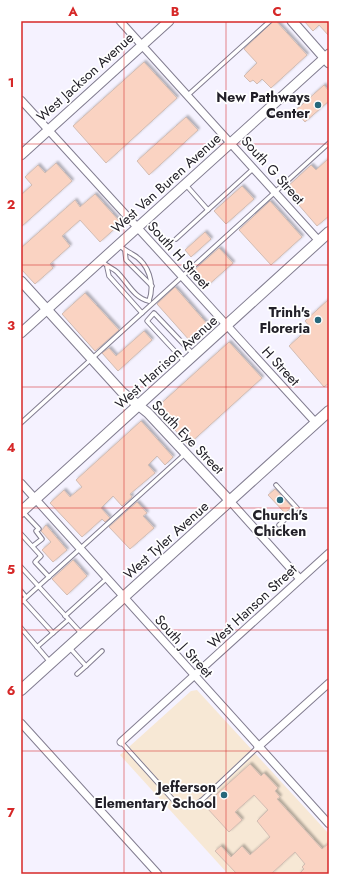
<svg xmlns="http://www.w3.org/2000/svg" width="350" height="895" font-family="Jost,sans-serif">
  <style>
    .industrial { fill: #f7e8d5 }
    .building { fill: #fad3c2; stroke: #d2bcb2; filter: url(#shadow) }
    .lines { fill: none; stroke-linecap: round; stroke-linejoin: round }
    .service-casing { stroke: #827d90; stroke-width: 5.5 }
    .minor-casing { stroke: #827d90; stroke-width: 9 }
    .tertiary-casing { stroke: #827d90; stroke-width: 11 }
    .secondary-casing { stroke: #827d90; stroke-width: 12 }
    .service { stroke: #fff; stroke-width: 3.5 }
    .minor { stroke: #fff; stroke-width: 7 }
    .tertiary { stroke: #fff; stroke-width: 9 }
    .secondary { stroke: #fff; stroke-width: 10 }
    .grid { fill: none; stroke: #d62828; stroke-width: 1; stroke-opacity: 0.55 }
    .poi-dot { fill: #26687b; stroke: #fff; stroke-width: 1.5 }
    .labels { text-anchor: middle; stroke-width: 3.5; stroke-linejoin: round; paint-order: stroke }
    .street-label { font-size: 14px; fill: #222028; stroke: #fff }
    .poi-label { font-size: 14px; font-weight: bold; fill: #222028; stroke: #fff; text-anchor: end }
    .neatline { fill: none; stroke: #d62828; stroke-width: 1.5 }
    .grid-label { font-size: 13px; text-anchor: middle; font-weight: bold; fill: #d62828 }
  </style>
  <defs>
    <filter id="shadow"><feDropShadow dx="2" dy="-2" stdDeviation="1" flood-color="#0004"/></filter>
  </defs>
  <rect width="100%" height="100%" fill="#f5f2ff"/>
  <polygon class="industrial" points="197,690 329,834 329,874 228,874 120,755 191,691"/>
  <g class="building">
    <polygon points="273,21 276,21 307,55 271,88 262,79 257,84 253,80 250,82 244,76 257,63 244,49"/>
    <polygon points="304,21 329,21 329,36 319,25 313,31"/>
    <polygon points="144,62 177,98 106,163 73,126"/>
    <polygon points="324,85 329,91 329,101 305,122 295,111"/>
    <polygon points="186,117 198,130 149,175 137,161"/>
    <polygon points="329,158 329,216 317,226 285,189 311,165 316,170"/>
    <polygon points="56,163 72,181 21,227 21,195 32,185 25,177 38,165 45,173"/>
    <polygon points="242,186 254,199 226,224 214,211"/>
    <polygon points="95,194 121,223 100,242 80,220 62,236 70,246 50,264 53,268 35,284 21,269 21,248 75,200 80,207"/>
    <polygon points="270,201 302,237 271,265 239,230"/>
    <polygon points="205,232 211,239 191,257 185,250"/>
    <polygon points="219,248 233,263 206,287 192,272"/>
    <polygon points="175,287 208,325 190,341 157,304"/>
    <polygon points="85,293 119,330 95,351 62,314"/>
    <polygon points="329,299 329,383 324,387 289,346 310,327 305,321"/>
    <polygon points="144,331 152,340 118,371 102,353 109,348 116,356"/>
    <polygon points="229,342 262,378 188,445 156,408"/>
    <polygon points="141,421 173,457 165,465 157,456 148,465 155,473 130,494 132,497 122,506 113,496 101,508 110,518 105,522 102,519 82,537 50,503 64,490 70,497 82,487 76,480"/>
    <polygon points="275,489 292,507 285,513 268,495"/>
    <polygon points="137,502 147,513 143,516 154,528 130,549 109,527"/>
    <polygon points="46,525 67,550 53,562 42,550 51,542 41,531"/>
    <polygon points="73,560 87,576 67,595 52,579"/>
    <polygon points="250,764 261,776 264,773 278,788 275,791 280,797 277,799 322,849 329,843 329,874 299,874 304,869 302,867 305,864 295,852 271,874 237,874 215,851 221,846 231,857 242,846 250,855 270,837 257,821 268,810 254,795 235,812 242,820 229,832 207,808 211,805 209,803 218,793"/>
  </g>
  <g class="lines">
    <defs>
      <g id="service">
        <polyline points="188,95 270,21"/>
        <polyline points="186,185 208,210"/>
        <polyline points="176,239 254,168"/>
        <path d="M119 245C124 250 127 251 132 254 149 263 155 284 149 301"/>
        <polyline points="125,251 126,260 152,286"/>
        <path d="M102 261C107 267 113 268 117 272 128 283 134 298 149 301"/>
        <polyline points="107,267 109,276 142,313"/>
        <polyline points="184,361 147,321 154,313 193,354"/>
        <polyline points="21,423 329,143"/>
        <polyline points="276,485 297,508 279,525"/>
        <polyline points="23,512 39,529 36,531 42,539 33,546"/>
        <polyline points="21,534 41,556 35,562 49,577"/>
        <polyline points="21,567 82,634"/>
        <polyline points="21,591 26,597"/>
        <polyline points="23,600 53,633"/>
        <polyline points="21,602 185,454"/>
        <polyline points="65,616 106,579"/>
        <polyline points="21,628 50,662"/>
        <polyline points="37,647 68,620"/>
        <polyline points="69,647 86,666 102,651"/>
        <polyline points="77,674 86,666"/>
        <path d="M121 742 176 803C186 809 193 807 202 800L258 747"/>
      </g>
      <g id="minor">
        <polyline points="120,21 319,241"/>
        <polyline points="21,100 316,423"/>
        <polyline points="21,483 329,824"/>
        <polyline points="230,501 300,579"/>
        <polyline points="21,723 158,874"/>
        <polyline points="121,742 329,553"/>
        <polyline points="258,747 329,683"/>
      </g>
      <g id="tertiary">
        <polyline points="292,21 329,63"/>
        <polyline points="21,155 169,21"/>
        <polyline points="21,281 122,392 148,413 230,501"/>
        <polyline points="21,333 329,54"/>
      </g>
      <g id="secondary">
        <polyline points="21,512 329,232"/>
        <polyline points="21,690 329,411"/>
      </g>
    </defs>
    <use href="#service" class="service-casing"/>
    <use href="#minor" class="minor-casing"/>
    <use href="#tertiary" class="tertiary-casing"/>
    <use href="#secondary" class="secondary-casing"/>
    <use href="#service" class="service"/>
    <use href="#minor" class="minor"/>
    <use href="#tertiary" class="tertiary"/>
    <use href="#secondary" class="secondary"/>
  </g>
  <path class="grid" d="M124 21V874M226 21V874M21 144H329M21 265H329M21 387H329M21 508H329M21 630H329M21 751H329"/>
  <g class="poi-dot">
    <circle cx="318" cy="105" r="4"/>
    <circle cx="318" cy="320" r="4"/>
    <circle cx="280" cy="500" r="4"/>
    <circle cx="224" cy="795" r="4"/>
  </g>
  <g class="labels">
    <g class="street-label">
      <text transform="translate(85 77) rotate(-42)" y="5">West Jackson Avenue</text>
      <text transform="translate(273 170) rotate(48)" y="5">South G Street</text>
      <text transform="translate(166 183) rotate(-42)" y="5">West Van Buren Avenue</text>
      <text transform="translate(179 255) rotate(48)" y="5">South H Street</text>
      <text transform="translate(166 362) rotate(-42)" y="5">West Harrison Avenue</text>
      <text transform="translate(281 366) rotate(47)" y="5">H Street</text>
      <text transform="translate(188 437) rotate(46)" y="5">South Eye Street</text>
      <text transform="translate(166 540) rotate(-42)" y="5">West Tyler Avenue</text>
      <text transform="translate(252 606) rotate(-43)" y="5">West Hanson Street</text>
      <text transform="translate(184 646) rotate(48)" y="5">South J Street</text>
    </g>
    <g class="poi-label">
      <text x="310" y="102">New Pathways<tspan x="310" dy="16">Center</tspan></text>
      <text x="310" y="317">Trinh's<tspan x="310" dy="16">Floreria</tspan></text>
      <text x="280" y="520" text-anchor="middle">Church's<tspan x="280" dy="16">Chicken</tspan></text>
      <text x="216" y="792">Jefferson<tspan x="216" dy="16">Elementary School</tspan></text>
    </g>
  </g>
  <rect width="350" height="895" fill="none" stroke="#ffffff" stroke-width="44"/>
  <rect x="22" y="22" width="306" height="851" class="neatline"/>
  <g class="grid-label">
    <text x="73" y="16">A</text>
    <text x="175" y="16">B</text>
    <text x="277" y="16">C</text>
    <text x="11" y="87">1</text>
    <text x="11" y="209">2</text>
    <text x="11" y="330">3</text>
    <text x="11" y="452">4</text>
    <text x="11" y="574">5</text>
    <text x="11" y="695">6</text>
    <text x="11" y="817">7</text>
  </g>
</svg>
